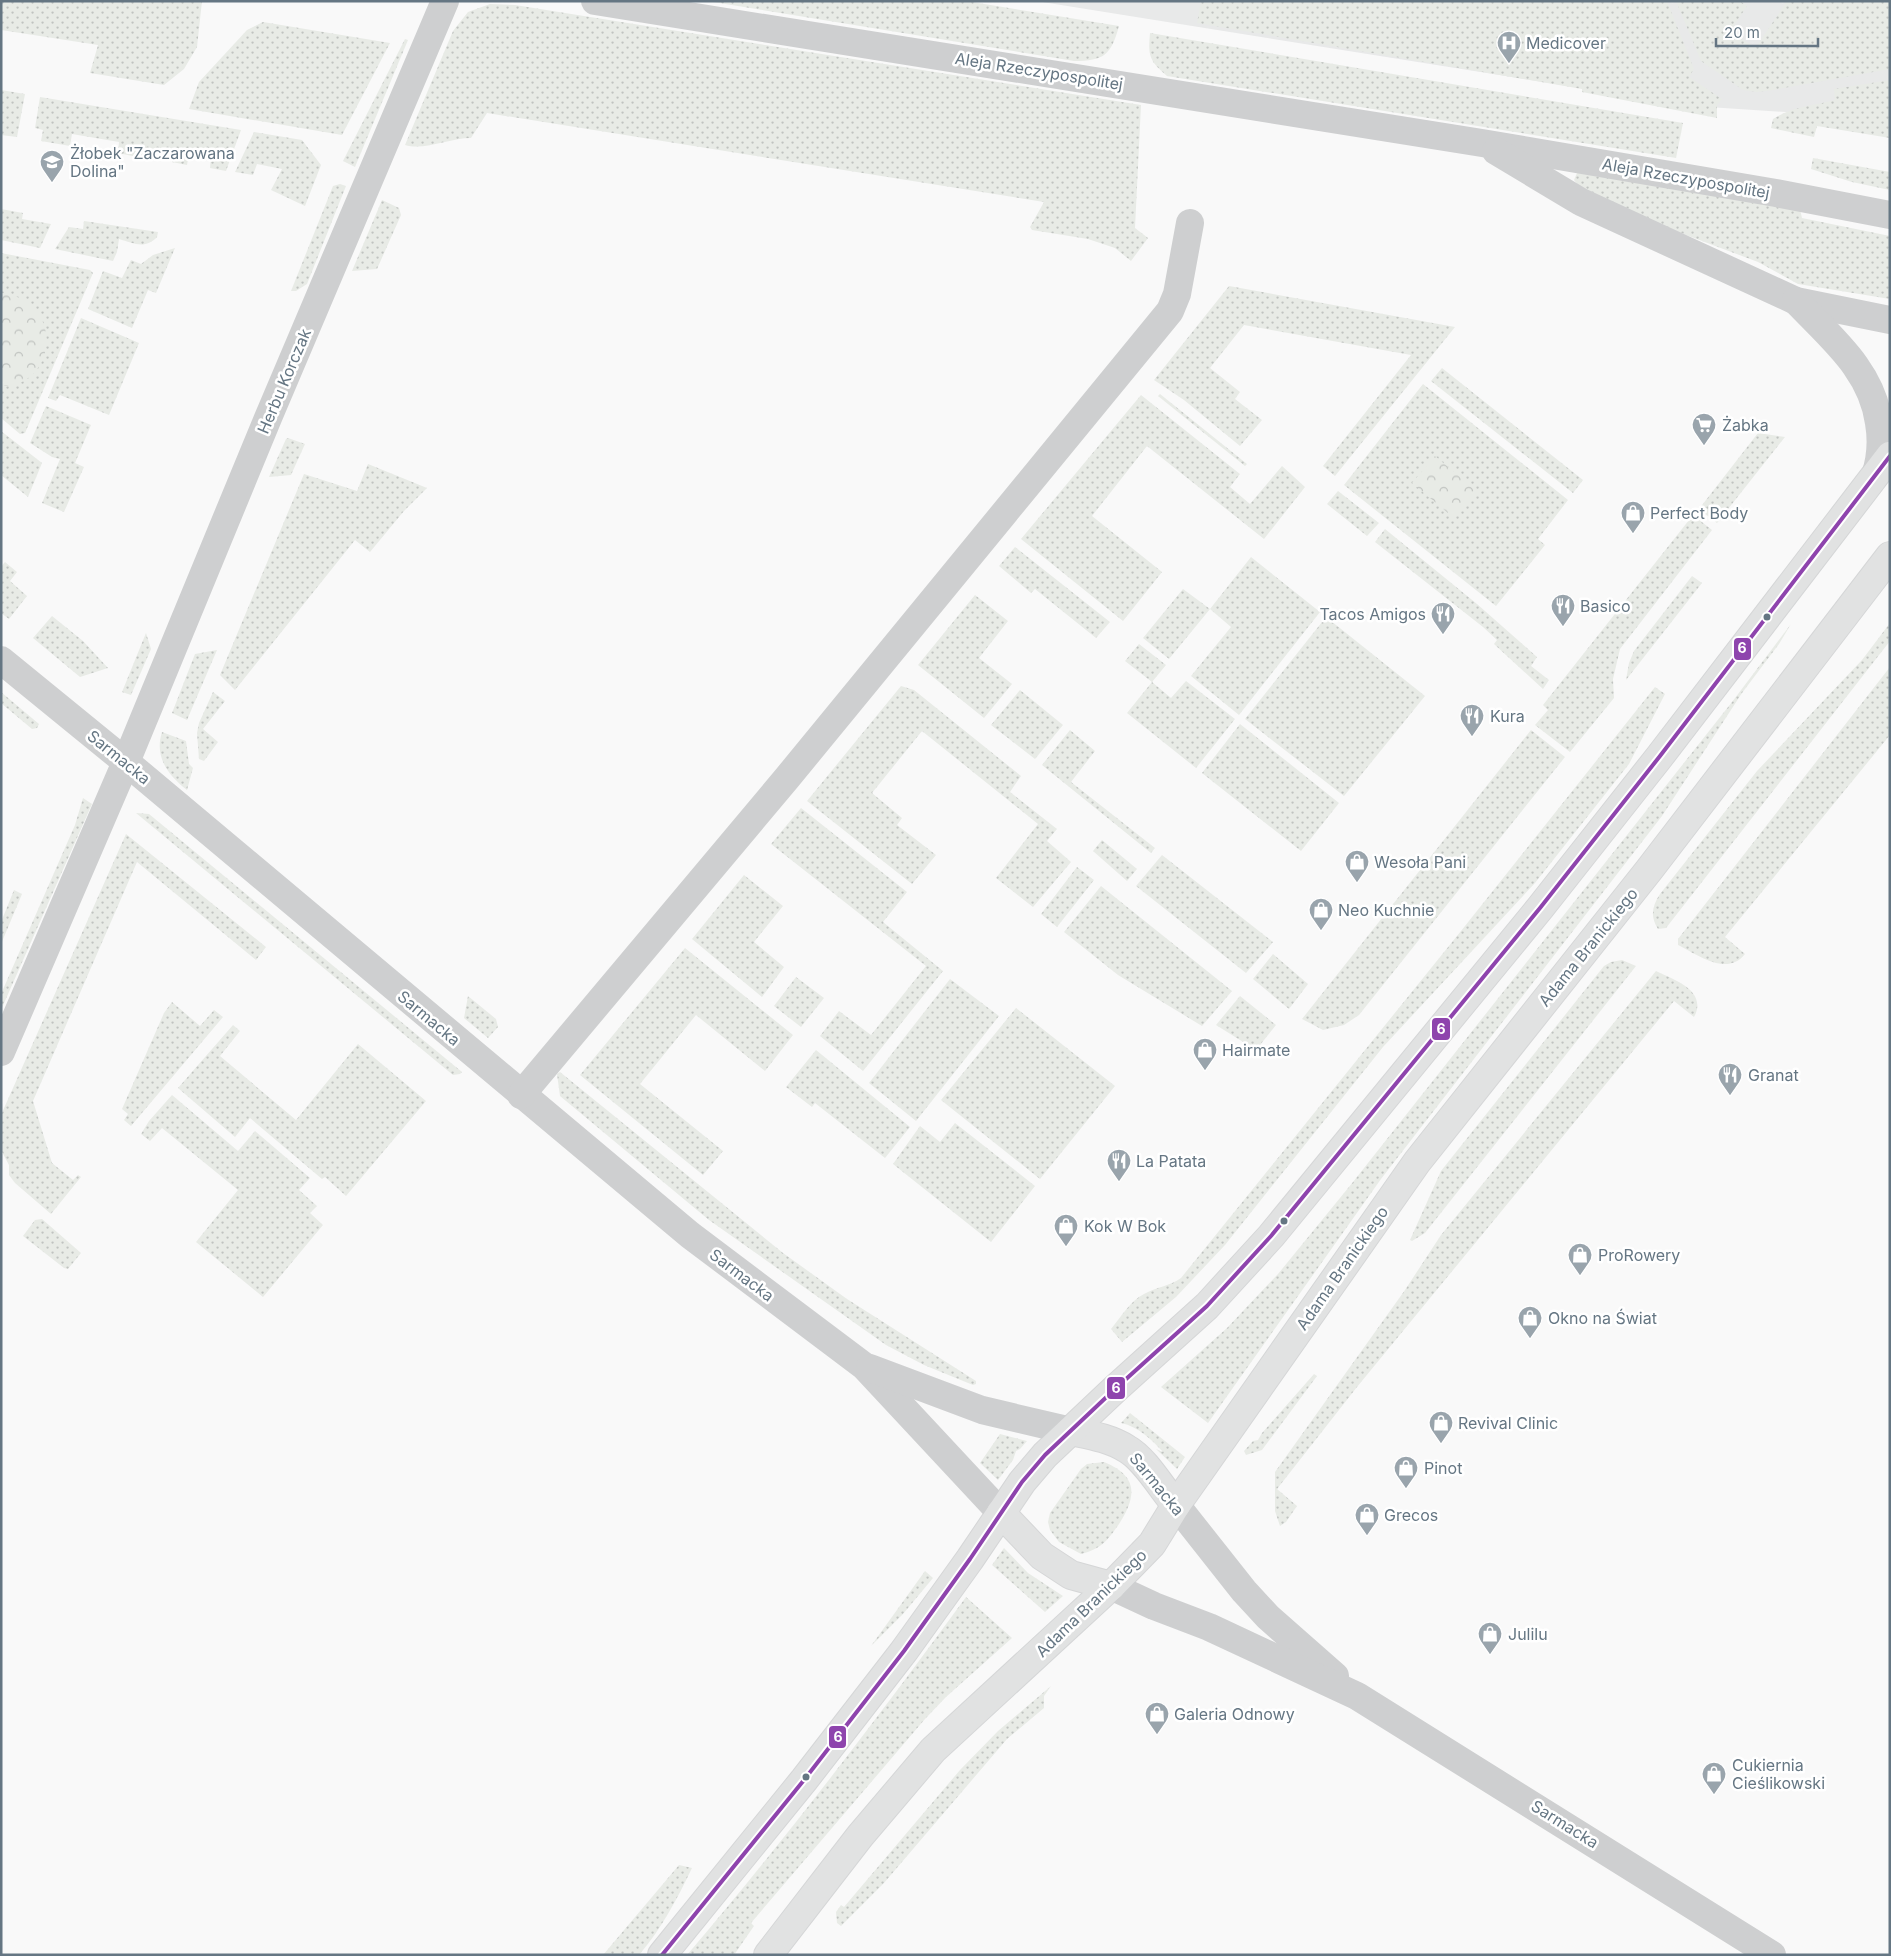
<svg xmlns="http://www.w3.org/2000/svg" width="1891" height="1956" font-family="Inter,sans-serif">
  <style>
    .built { fill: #e8e9e9 }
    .grass { fill: url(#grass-dots) }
    .forest { fill: url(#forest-crowns) }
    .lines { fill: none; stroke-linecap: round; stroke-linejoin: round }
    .major-casing { stroke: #d5d6d7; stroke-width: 30 }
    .minor { stroke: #cecfd0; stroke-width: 28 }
    .major { stroke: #e1e2e2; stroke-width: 28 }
    .bus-1-casing { stroke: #fff; stroke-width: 8 }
    .bus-1 { stroke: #8e44ad; stroke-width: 4 }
    .bus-dot { fill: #657683; stroke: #fff; stroke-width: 2 }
    .labels { text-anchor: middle; stroke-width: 5; stroke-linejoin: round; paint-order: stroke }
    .poi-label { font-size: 16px; fill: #657683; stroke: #fff; text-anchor: start }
    .street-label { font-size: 16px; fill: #657683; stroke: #fff }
    .line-badge { stroke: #fff; stroke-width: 2 }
    .badge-label { font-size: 14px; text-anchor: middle; font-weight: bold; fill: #fff }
  </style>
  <defs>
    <pattern id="grass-dots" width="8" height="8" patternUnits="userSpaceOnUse" patternTransform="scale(1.25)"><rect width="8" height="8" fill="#e8ebe6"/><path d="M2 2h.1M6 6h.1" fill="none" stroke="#c0c3c0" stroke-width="1.8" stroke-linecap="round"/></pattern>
    <pattern id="forest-crowns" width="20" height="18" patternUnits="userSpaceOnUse" patternTransform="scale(1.25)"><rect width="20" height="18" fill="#e8ebe6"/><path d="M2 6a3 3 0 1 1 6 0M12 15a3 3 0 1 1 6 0" fill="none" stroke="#c0c3c0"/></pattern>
  </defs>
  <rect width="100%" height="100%" fill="#f9f9f9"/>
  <polygon class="built" points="1036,1 1890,1 1890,119 1693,106"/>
  <g class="grass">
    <polygon points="1,1 202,1 197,47 184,69 164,85 90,73 98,45 1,30"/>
    <path d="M707 1H966L1119 26C1111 55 1104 61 1074 61Z"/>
    <polygon points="1201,1 1667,1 1694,69 1689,77 1722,99 1717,105 1717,118 1582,92 1582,89 1197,23"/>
    <polygon points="1676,1 1740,1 1747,6 1733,27 1733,34 1755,47 1759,43 1787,1 1890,1 1890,69 1773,90 1757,92 1743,90 1701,61"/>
    <path d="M490 4 515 5 1141 105 1135 228 1148 238 1131 261 1115 248 1088 239 1032 230 1030 227 1044 202 487 113 471 138C450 138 424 151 405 145L453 31 468 12Z"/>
    <polygon points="263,22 390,43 342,135 189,109 199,82 247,30"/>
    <path d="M1150 33 1683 123 1676 158 1167 76C1149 61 1148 56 1150 33Z"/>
    <polygon points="405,39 408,40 355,167 343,161"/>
    <path d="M1890 80V138L1817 126 1814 137 1771 128 1773 119C1793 106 1813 106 1835 100L1834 89Z"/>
    <polygon points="1,90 25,94 17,137 1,135"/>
    <polygon points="40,97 241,130 226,171 210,168 211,157 189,153 187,165 172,162 173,151 149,148 147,159 118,153 119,142 72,134 70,146 41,141 43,130 35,128"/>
    <polygon points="254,132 302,140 321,165 305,206 271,190 282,169 257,164 253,175 235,172"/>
    <polygon points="1813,158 1890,172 1890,190 1852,182 1811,169"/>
    <polygon points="1584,171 1800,209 1802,218 1890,236 1890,299 1798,284 1758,262 1670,229 1580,188 1574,180 1577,173"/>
    <polygon points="340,184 346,186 307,284 296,291 291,291 333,186"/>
    <polygon points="382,200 399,208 401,215 377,269 352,271"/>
    <polygon points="1,209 23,213 22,219 51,224 40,248 1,240"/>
    <path d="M84 221 158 232 157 237C145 250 133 243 119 239L117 252 113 261 55 249 69 227 83 229Z"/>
    <polygon points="175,248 156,293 148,290 132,328 88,309 103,271 122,278 131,260 141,264 153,255"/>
    <polygon points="1,253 90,270 93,273 25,433 20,434 1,418"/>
    <polygon points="1229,286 1455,327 1335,476 1323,466 1411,355 1244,325 1210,368 1240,392 1235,399 1262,420 1240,446 1184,400 1154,380"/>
    <polygon points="81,318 139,343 109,415 60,395 56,401 48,398"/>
    <polygon points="1442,368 1583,480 1573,493 1431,381"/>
    <polygon points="1423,384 1568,500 1538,539 1545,545 1496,606 1344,485"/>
    <polygon points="1160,394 1247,464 1245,466 1158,396"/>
    <polygon points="1141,395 1240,474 1230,487 1250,504 1282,466 1305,487 1264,539 1147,446 1092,516 1162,572 1123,621 1021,539"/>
    <polygon points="46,406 91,425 75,463 84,467 64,512 42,503 60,459 52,457 30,443"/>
    <polygon points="1,431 42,463 28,497 1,475"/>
    <polygon points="1758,433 1785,437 1717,523 1699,509"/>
    <polygon points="288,438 305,444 291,475 269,477 286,439"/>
    <polygon points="368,464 427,488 404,511 370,552 355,540 235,690 220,675 304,474 357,491"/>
    <polygon points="1338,491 1379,523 1367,536 1327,504"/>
    <polygon points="1693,515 1712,530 1620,649 1613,679 1614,698 1570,752 1535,725 1548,710 1543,705"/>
    <polygon points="1385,529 1477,604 1537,657 1531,666 1549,680 1543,689 1494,644 1497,640 1483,627 1375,542"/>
    <polygon points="1015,547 1110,622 1096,638 1035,589 1031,593 999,566"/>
    <polygon points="1251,557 1320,612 1239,715 1191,676 1231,627 1210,609 1169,659 1143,638 1183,589 1210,609"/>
    <polygon points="5,562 17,572 10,581 27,596 9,619 1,613 1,567"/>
    <polygon points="1692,576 1702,583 1626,680 1629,663 1634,651"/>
    <polygon points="975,595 1008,621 979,658 1012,684 984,718 918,665"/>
    <polygon points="52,616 83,641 108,668 80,677 33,638"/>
    <polygon points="1326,617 1425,696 1344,796 1245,719"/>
    <path d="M1890 623V641L1666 928 1658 929C1650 917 1652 906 1660 894L1757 771 1862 660Z"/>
    <polygon points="1791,624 1779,644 1742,693 1662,816 1381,1179 1208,1423 1161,1387 1227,1328 1278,1274 1353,1182 1732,702"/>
    <polygon points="146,633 151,649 131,695 122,692"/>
    <polygon points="1139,644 1166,665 1152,682 1171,698 1186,681 1235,719 1196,768 1127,713 1152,682 1125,661"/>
    <polygon points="217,650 187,720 172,713 195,654"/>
    <path d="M1890 667V735L1725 937 1745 954C1727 977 1698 955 1678 945V939Z"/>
    <polygon points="901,686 914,690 1021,776 1010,792 1057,829 1047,841 1071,862 1033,907 996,878 1038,824 922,731 872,793 902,818 897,825 936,855 912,884 807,801"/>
    <path d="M1655 687 1665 694 1629 764 1535 883 1383 1047 1225 1245 1176 1297 1122 1342 1111 1329C1121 1317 1130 1301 1144 1294 1156 1287 1170 1286 1181 1278L1461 931Z"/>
    <polygon points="1020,690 1063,725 1035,759 991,725"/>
    <polygon points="1,692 39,724 37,728 32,729 1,703"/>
    <polygon points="213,692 225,701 203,729 218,742 204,761 199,759 197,733 199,723"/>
    <polygon points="1240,724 1339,803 1301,851 1202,773"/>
    <polygon points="1070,730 1095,751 1071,782 1155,848 1151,853 1042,765"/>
    <polygon points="1531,730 1565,757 1359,1015 1344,1025 1323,1030 1302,1019"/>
    <path d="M162 732 186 741 189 764 193 768 187 790C168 775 154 757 162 732Z"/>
    <polygon points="83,798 92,804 1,1010 1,994 75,825"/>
    <polygon points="801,808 907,892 883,922 943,971 863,1071 820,1036 839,1011 871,1035 926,966 771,844"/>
    <polygon points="136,813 149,814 462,1072 460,1074 453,1075"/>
    <polygon points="126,834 266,947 256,960 137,862 33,1101 52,1163 73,1180 78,1175 81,1177 51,1214 15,1183 9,1175 9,1165 1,1150 1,1115"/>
    <polygon points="1102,840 1137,869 1127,881 1093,851"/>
    <polygon points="1162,855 1273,942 1246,973 1136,886"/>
    <polygon points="1077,867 1094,880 1057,927 1041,914"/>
    <polygon points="744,875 783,906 754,942 784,967 762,997 692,939"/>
    <polygon points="1101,886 1232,991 1202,1026 1118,975 1064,932"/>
    <polygon points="14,890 22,894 1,944 1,922"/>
    <polygon points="685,948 793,1035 765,1071 696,1015 640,1084 723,1151 703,1175 580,1075"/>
    <polygon points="1273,954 1308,984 1289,1009 1253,979"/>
    <polygon points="1622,960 1636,966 1425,1233 1412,1241 1410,1240 1441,1171 1604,966 1611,962"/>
    <path d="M1656 971C1675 980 1708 991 1694 1017L1674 1001 1357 1387 1277 1489 1297 1506 1286 1522 1280 1526 1275 1511V1472L1405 1290 1441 1235Z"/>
    <polygon points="796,977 824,998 801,1027 774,1006"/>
    <polygon points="950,979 999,1016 916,1121 869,1083"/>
    <polygon points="468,996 496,1019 498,1027 488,1038 464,1018"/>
    <polygon points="1240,996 1276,1025 1256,1050 1216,1025"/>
    <polygon points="172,1002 200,1026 214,1010 223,1017 131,1126 124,1120 128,1114 122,1109 164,1013"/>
    <polygon points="1016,1008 1115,1086 1040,1179 941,1100"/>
    <polygon points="233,1025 240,1031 220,1056 296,1120 358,1044 426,1101 346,1196 325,1177 322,1179 250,1118 235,1137 178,1088"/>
    <polygon points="816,1050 910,1127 885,1158 815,1103 812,1107 786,1087"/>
    <polygon points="560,1072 783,1253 847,1299 976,1381 976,1384 973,1385 924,1365 886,1345 709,1220 560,1096 557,1074"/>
    <polygon points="172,1095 238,1151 255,1131 310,1178 299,1190 317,1206 310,1213 323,1225 263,1297 196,1242 238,1190 162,1128 150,1141 141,1134 149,1121"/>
    <polygon points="955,1123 1035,1186 991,1242 893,1164 920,1126 940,1142"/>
    <polygon points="42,1219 81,1253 68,1269 64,1268 23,1236 35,1220"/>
    <polygon points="1314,1374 1317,1376 1262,1450 1246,1455 1244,1451 1253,1441 1258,1440 1262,1433"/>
    <path d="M1130 1413 1185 1457 1177 1469 1156 1449 1163 1452C1151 1439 1139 1427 1121 1423Z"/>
    <polygon points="1000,1434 1027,1441 1020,1449 1016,1451 1013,1460 998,1480 980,1463"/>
    <path d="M1104 1462C1138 1476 1137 1496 1119 1524 1107 1541 1101 1549 1081 1554L1059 1542 1050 1530 1048 1522 1050 1513 1081 1469 1087 1464Z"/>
    <polygon points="1004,1548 1028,1573 1063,1596 1045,1612 992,1565"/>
    <polygon points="925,1571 933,1578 903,1614 871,1646"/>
    <path d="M966 1597 1012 1638 946 1697 925 1719 751 1923 754 1926 734 1955H687C785 1840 877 1719 966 1597Z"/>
    <polygon points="1051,1686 1044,1696 1044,1708 1007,1739 884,1883 841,1926 837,1923 836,1912 841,1905 844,1907 960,1770 998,1731"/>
    <path d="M679 1865 692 1868C677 1899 662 1928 639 1955H603Z"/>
  </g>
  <g class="forest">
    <path d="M1 293C66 300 57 388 1 386Z"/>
    <polygon points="1435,456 1477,491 1454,518 1412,483"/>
  </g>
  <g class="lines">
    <defs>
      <g id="major">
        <path d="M1071 1431C1090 1435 1110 1438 1127 1449 1145 1459 1162 1489 1176 1505"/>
        <polyline points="1001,1513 1042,1556 1071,1575 1111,1586"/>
        <polyline points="662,1955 804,1780 904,1651 970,1559 1022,1482 1045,1455 1115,1389 1207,1306 1271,1236 1540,908 1660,756 1890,456"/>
        <polyline points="768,1955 860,1836 933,1750 1111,1586 1152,1544 1176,1505 1417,1162 1649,870 1890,556"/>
      </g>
    </defs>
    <use href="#major" class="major-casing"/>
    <g class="minor">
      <polyline points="595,1 1482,143 1776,193 1890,215"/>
      <polyline points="1496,151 1581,202 1796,301 1890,320"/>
      <path d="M1796 301C1831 338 1872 370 1879 423 1882 441 1881 458 1875 476"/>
      <polyline points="1,660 126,762 690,1235 864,1366 1001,1513"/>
      <polyline points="1,1052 126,762 268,418 445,1"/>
      <polyline points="521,1095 787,778 1170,311 1177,294 1190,223"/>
      <polyline points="870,1368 982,1410 1071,1431"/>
      <polyline points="1176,1505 1244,1591 1268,1617 1335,1676"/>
      <polyline points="1111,1586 1154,1606 1209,1627 1357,1696 1772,1955"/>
    </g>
    <use href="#major" class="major"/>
    <defs>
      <polyline id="bus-1" points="662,1955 804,1780 904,1651 970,1559 1022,1482 1045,1455 1115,1389 1207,1306 1271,1236 1540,908 1660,756 1890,456"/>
    </defs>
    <use href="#bus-1" class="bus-1-casing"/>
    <use href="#bus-1" class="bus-1"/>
  </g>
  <defs>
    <symbol id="hospital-pin" viewBox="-11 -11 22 30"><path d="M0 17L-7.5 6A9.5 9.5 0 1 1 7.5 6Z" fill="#99a4ac" stroke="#fff"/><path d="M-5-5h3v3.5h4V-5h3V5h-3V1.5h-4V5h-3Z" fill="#fff"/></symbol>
    <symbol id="school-pin" viewBox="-11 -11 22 30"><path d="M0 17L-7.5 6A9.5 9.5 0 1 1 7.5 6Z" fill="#99a4ac" stroke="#fff"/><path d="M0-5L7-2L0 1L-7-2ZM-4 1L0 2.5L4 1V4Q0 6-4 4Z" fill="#fff"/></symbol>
    <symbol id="supermarket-pin" viewBox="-11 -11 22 30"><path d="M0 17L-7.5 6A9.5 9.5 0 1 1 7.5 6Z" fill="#99a4ac" stroke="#fff"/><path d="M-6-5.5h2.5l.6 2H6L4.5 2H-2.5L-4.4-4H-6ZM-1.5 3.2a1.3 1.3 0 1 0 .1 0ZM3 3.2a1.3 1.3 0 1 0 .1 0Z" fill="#fff"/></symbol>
    <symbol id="shop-pin" viewBox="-11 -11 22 30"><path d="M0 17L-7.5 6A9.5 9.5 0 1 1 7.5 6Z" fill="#99a4ac" stroke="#fff"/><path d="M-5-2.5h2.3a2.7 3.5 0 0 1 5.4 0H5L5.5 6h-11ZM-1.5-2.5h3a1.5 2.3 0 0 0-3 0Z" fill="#fff"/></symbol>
    <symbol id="restaurant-pin" viewBox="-11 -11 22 30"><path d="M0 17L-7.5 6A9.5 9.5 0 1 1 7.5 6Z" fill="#99a4ac" stroke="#fff"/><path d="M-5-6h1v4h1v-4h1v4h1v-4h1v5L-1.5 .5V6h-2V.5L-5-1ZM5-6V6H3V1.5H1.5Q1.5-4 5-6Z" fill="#fff"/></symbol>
  </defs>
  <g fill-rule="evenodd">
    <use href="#hospital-pin" x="1495" y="29" width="28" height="38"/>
    <use href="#school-pin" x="38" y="148" width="28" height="38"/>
    <use href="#supermarket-pin" x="1690" y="411" width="28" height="38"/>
    <use href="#shop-pin" x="1619" y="499" width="28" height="38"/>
    <use href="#restaurant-pin" x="1549" y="592" width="28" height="38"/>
    <use href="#restaurant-pin" x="1429" y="600" width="28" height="38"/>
    <use href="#restaurant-pin" x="1458" y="702" width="28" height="38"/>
    <use href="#shop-pin" x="1343" y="848" width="28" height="38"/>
    <use href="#shop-pin" x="1307" y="896" width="28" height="38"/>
    <use href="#shop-pin" x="1191" y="1036" width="28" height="38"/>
    <use href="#restaurant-pin" x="1716" y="1061" width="28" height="38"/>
    <use href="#restaurant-pin" x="1105" y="1147" width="28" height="38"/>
    <use href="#shop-pin" x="1052" y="1212" width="28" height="38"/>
    <use href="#shop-pin" x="1566" y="1241" width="28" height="38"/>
    <use href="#shop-pin" x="1516" y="1304" width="28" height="38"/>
    <use href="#shop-pin" x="1427" y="1409" width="28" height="38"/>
    <use href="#shop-pin" x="1392" y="1454" width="28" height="38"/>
    <use href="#shop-pin" x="1353" y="1501" width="28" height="38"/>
    <use href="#shop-pin" x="1476" y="1620" width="28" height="38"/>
    <use href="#shop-pin" x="1143" y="1700" width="28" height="38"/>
    <use href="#shop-pin" x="1700" y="1760" width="28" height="38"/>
  </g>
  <g class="bus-dot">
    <circle cx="1767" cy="617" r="4.5"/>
    <circle cx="1284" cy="1221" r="4.5"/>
    <circle cx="806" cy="1777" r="4.5"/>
  </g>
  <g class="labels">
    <g class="poi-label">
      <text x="1526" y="49">Medicover</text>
      <text x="70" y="159">Żłobek "Zaczarowana<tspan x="70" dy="18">Dolina"</tspan></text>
      <text x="1722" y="431">Żabka</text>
      <text x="1650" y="519">Perfect Body</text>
      <text x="1580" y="612">Basico</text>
      <text x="1426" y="620" text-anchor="end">Tacos Amigos</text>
      <text x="1490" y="722">Kura</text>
      <text x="1374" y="868">Wesoła Pani</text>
      <text x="1338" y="916">Neo Kuchnie</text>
      <text x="1222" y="1056">Hairmate</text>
      <text x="1748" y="1081">Granat</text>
      <text x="1136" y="1167">La Patata</text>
      <text x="1084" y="1232">Kok W Bok</text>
      <text x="1598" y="1261">ProRowery</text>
      <text x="1548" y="1324">Okno na Świat</text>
      <text x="1458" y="1429">Revival Clinic</text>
      <text x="1424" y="1474">Pinot</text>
      <text x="1384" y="1521">Grecos</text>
      <text x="1508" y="1640">Julilu</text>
      <text x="1174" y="1720">Galeria Odnowy</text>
      <text x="1732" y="1771">Cukiernia<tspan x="1732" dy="18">Cieślikowski</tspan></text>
    </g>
    <g class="street-label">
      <text transform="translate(1039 71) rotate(9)" y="6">Aleja Rzeczypospolitej</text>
      <text transform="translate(1686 178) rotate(10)" y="6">Aleja Rzeczypospolitej</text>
      <text transform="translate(284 381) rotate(-67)" y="6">Herbu Korczak</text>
      <text transform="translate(119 757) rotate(39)" y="6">Sarmacka</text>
      <text transform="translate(1588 947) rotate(-51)" y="6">Adama Branickiego</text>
      <text transform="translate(429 1018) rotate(40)" y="6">Sarmacka</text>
      <text transform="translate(1342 1268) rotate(-55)" y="6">Adama Branickiego</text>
      <text transform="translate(742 1275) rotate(37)" y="6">Sarmacka</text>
      <text transform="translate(1157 1484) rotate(51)" y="6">Sarmacka</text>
      <text transform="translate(1091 1603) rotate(-44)" y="6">Adama Branickiego</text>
      <text transform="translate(1565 1824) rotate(32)" y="6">Sarmacka</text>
    </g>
  </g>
  <g class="line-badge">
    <rect x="1733" y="637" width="19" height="24" rx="5" fill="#8e44ad"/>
    <rect x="1431" y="1017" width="20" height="24" rx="5" fill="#8e44ad"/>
    <rect x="1106" y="1376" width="20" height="24" rx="5" fill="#8e44ad"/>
    <rect x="828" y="1725" width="19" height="24" rx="5" fill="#8e44ad"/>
  </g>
  <g class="badge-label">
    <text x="1742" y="653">6</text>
    <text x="1441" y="1034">6</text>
    <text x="1116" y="1393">6</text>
    <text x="838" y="1742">6</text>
  </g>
  <rect width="1891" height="1956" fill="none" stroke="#657683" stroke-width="5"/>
  <path d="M1716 38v8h102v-8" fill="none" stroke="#657683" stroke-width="2.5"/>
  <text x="1724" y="38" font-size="15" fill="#657683" stroke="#ffffff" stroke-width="4" paint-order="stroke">20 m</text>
</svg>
